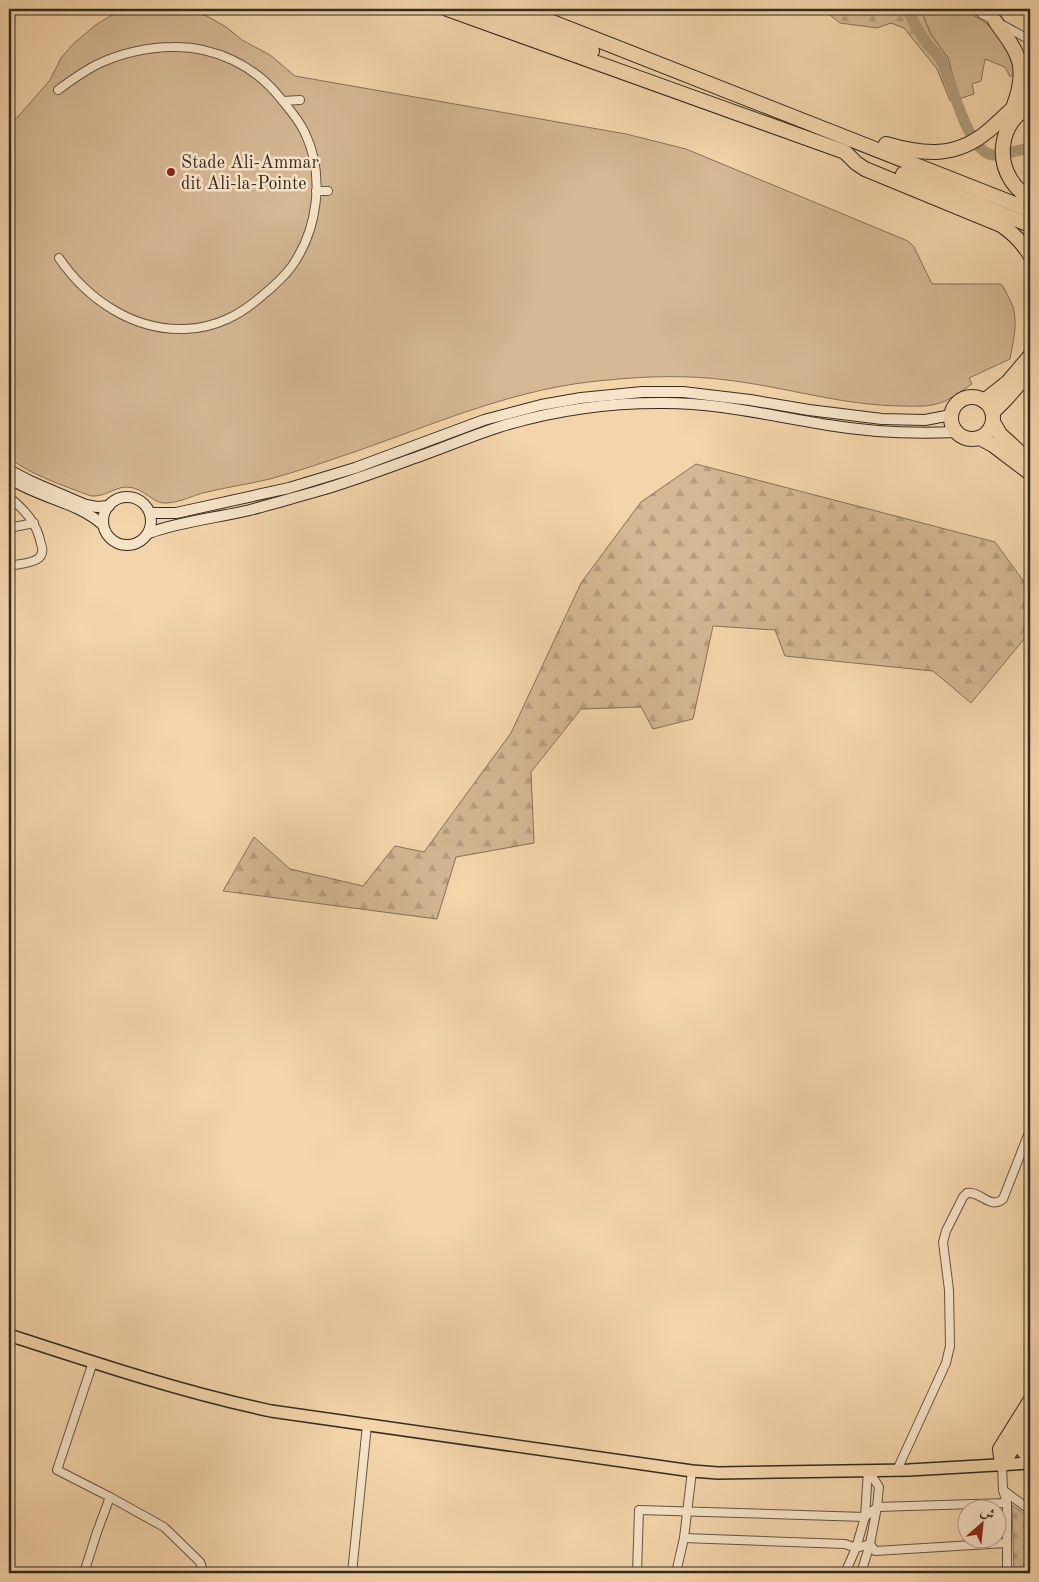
<svg xmlns="http://www.w3.org/2000/svg" width="1039" height="1582" font-family="'Old Standard TT',Amiri,serif">
  <style>
    .green { fill: #d3b893; stroke: #84725a }
    .forest { fill: url(#forest-firs); stroke: #84725a }
    .cemetery { fill: url(#cemetery-stones); stroke: #84725a }
    .lines { fill: none; stroke-linecap: round; stroke-linejoin: round }
    .river { stroke: #b29b7b; stroke-width: 11 }
    .street-casing { stroke: #645642; stroke-width: 10 }
    .secondary-casing { stroke: #352b20; stroke-width: 12 }
    .primary-casing { stroke: #352b20; stroke-width: 14 }
    .highway-casing { stroke: #352b20; stroke-width: 16 }
    .street { stroke: #f7e4c8; stroke-width: 8 }
    .secondary { stroke: #f7e4c8; stroke-width: 10 }
    .primary { stroke: #f3d5aa; stroke-width: 11 }
    .highway { stroke: #f3d5aa; stroke-width: 14 }
    .poi-dot { fill: #8f2418; stroke: #f7e4c8; stroke-width: 2 }
    .labels { text-anchor: middle; stroke-width: 5; stroke-linejoin: round; paint-order: stroke }
    .poi-label { font-size: 18px; fill: #352b20; stroke: #f7e4c8; text-anchor: start }
  </style>
  <defs>
    <pattern id="forest-firs" width="22" height="20" patternUnits="userSpaceOnUse" patternTransform="scale(1.25)"><rect width="22" height="20" fill="#d3b893"/><path d="M5 1l3.5 6h-7zM16 11l3.5 6h-7z" fill="#b69e7e"/></pattern>
    <pattern id="cemetery-stones" width="16" height="16" patternUnits="userSpaceOnUse" patternTransform="scale(1.25)"><rect width="16" height="16" fill="#d3b893"/><path d="M2 7V4a2 2 0 0 1 4 0v3zM10 15v-3a2 2 0 0 1 4 0v3z" fill="#b69e7e"/></pattern>
  </defs>
  <rect width="100%" height="100%" fill="#f3d5aa"/>
  <filter id="stains"><feTurbulence type="fractalNoise" baseFrequency=".004" numOctaves="4"/><feColorMatrix values="0 0 0 0 .2 0 0 0 0 .09 0 0 0 0 .02 0 0 0 .5 -.17"/></filter>
  <radialGradient id="worn" r=".72"><stop offset=".6" stop-color="#630" stop-opacity="0"/><stop offset="1" stop-color="#630" stop-opacity=".3"/></radialGradient>
  <g class="green">
    <path d="M128 9H183L207 16 226 27 242 40 270 55 295 76 626 134 686 149 908 241 914 247 932 284H1000L1002 285C1006 292 1010 299 1013 307 1018 324 1013 342 1010 359L969 378 972 384C961 391 948 402 936 404 926 407 914 406 904 406 844 406 786 387 727 380 688 375 647 376 608 380 518 387 440 422 357 451 328 461 299 471 270 479 249 484 228 487 207 492 193 495 182 502 167 503 153 505 145 487 126 487 113 488 105 497 91 496 62 485 34 476 9 458V127L50 80 61 58 74 43 97 24 114 14Z"/>
    <polygon points="921,9 964,9 1001,33 1012,55 1016,72 1010,77 1005,67 985,59 981,81 972,84 974,94 959,99 948,58 930,33"/>
  </g>
  <g class="forest">
    <polygon points="822,9 921,9 930,33 948,58 959,99 950,101 937,69 904,28 891,23 877,28 840,23"/>
    <polygon points="696,464 995,542 1030,590 1030,632 971,703 933,671 785,656 775,630 713,626 693,719 653,729 641,707 581,709 531,772 534,843 456,857 437,919 223,891 254,837 290,869 363,886 395,846 424,852 511,733 581,583 641,502"/>
  </g>
  <polygon class="cemetery" points="1012,1505 1030,1518 1030,1573 1014,1573"/>
  <g class="lines">
    <g class="river">
      <polyline points="858,9 865,10 880,9"/>
      <path d="M907 9C912 19 917 30 924 39 928 47 937 52 941 60 952 81 966 146 989 154 1003 159 1015 148 1030 149"/>
    </g>
    <defs>
      <g id="street">
        <polyline points="976,9 982,14 986,9"/>
        <polyline points="982,14 1030,40"/>
        <path d="M58 90C70 81 83 72 96 65 118 54 147 47 173 47 214 46 256 66 281 99 290 110 299 120 305 133 325 175 318 229 292 266 284 277 274 286 263 295 240 315 216 328 185 329 133 331 87 299 59 258"/>
        <polyline points="283,101 300,100"/>
        <polyline points="316,191 328,191"/>
        <path d="M9 497C25 510 37 523 41 544 43 549 43 554 39 558 32 564 17 564 9 566"/>
        <polyline points="9,528 34,523"/>
        <polyline points="93,1362 57,1470 110,1497 164,1527 200,1562 204,1573"/>
        <polyline points="1002,1465 1003,1490 1007,1503 1007,1573"/>
        <path d="M897 1470 946 1363 950 1346 949 1290 943 1242 946 1231 963 1197 967 1193C981 1191 990 1210 1003 1199L1030 1130"/>
        <polyline points="1003,1490 1030,1510"/>
        <polyline points="684,1538 845,1544 856,1548 870,1544 875,1551 1006,1543"/>
        <polyline points="677,1572 716,1573"/>
        <polyline points="84,1573 97,1532 110,1497"/>
        <polyline points="352,1573 367,1425"/>
        <polyline points="637,1573 639,1510 865,1517 877,1507 1007,1503"/>
        <polyline points="676,1573 684,1538 692,1471"/>
        <polyline points="845,1573 856,1548 865,1517 868,1470"/>
        <polyline points="861,1573 870,1544 877,1507 879,1487 868,1470"/>
      </g>
      <g id="secondary">
        <polyline points="9,470 30,481 86,505 97,507 109,506"/>
        <path d="M9 478C38 498 76 501 103 525"/>
        <circle cx="127" cy="521" r="24"/>
        <polyline points="150,513 176,513 289,488 355,468 484,420 541,405 581,398 642,392 683,392 750,400 809,410 882,419 925,420 951,415"/>
        <path d="M149 533C182 521 216 518 250 510 273 504 296 497 318 491 349 482 379 471 409 460 439 450 468 437 499 427 551 411 604 403 659 403 716 402 771 416 828 425 870 432 913 434 956 432"/>
      </g>
      <path id="primary" d="M9 1335C95 1363 182 1392 271 1411L692 1471 718 1473 909 1470 1030 1463"/>
      <g id="highway">
        <path d="M447 9 845 152 856 163 865 169 1001 225C1013 233 1022 242 1030 255"/>
        <polyline points="484,9 592,51"/>
        <polyline points="519,9 1030,210"/>
        <path d="M995 21C1019 54 1029 66 1013 108"/>
        <path d="M1023 111C1001 126 997 158 1011 180 1016 188 1023 194 1030 199"/>
        <path d="M886 144C924 155 956 158 988 131 1003 119 1013 105 1030 97"/>
        <polyline points="903,174 1030,225"/>
        <circle cx="972" cy="418" r="21"/>
        <polyline points="984,401 1008,382 1030,356"/>
        <polyline points="993,412 1007,398 1028,374"/>
        <polyline points="993,422 1000,434 1030,462"/>
        <polyline points="980,438 993,445 1030,473"/>
        <polyline points="1019,1437 1023,1450 1030,1459"/>
        <polyline points="1002,1465 1000,1449 1030,1401"/>
        <polyline points="1002,1465 1027,1425"/>
      </g>
    </defs>
    <use href="#street" class="street-casing"/>
    <use href="#secondary" class="secondary-casing"/>
    <use href="#primary" class="primary-casing"/>
    <use href="#highway" class="highway-casing"/>
    <use href="#street" class="street"/>
    <use href="#secondary" class="secondary"/>
    <use href="#primary" class="primary"/>
    <use href="#highway" class="highway"/>
  </g>
  <circle class="poi-dot" cx="171" cy="172" r="5"/>
  <g class="labels">
    <g class="poi-label">
      <text x="181" y="168">Stade Ali-Ammar<tspan x="181" dy="21">dit Ali-la-Pointe</tspan></text>
    </g>
  </g>
  <rect width="1039" height="1582" fill="none" stroke="#f3d5aa" stroke-width="30"/>
  <rect x="10" y="10" width="1019" height="1562" fill="none" stroke="#352b20" stroke-width="2.5"/>
  <rect x="15" y="15" width="1009" height="1552" fill="none" stroke="#352b20"/>
  <g transform="translate(982 1524) rotate(27)"><circle r="24" fill="#f7e4c8" stroke="#a99a85"/>
  <path d="M0-4L9 19L0 12L-9 19Z" fill="#8f2418"/>
  <text y="-8" font-size="14" font-weight="bold" text-anchor="middle" fill="#352b20">ش</text>
  </g>
  <rect width="100%" height="100%" filter="url(#stains)"/>
  <rect width="100%" height="100%" fill="url(#worn)"/>
</svg>
